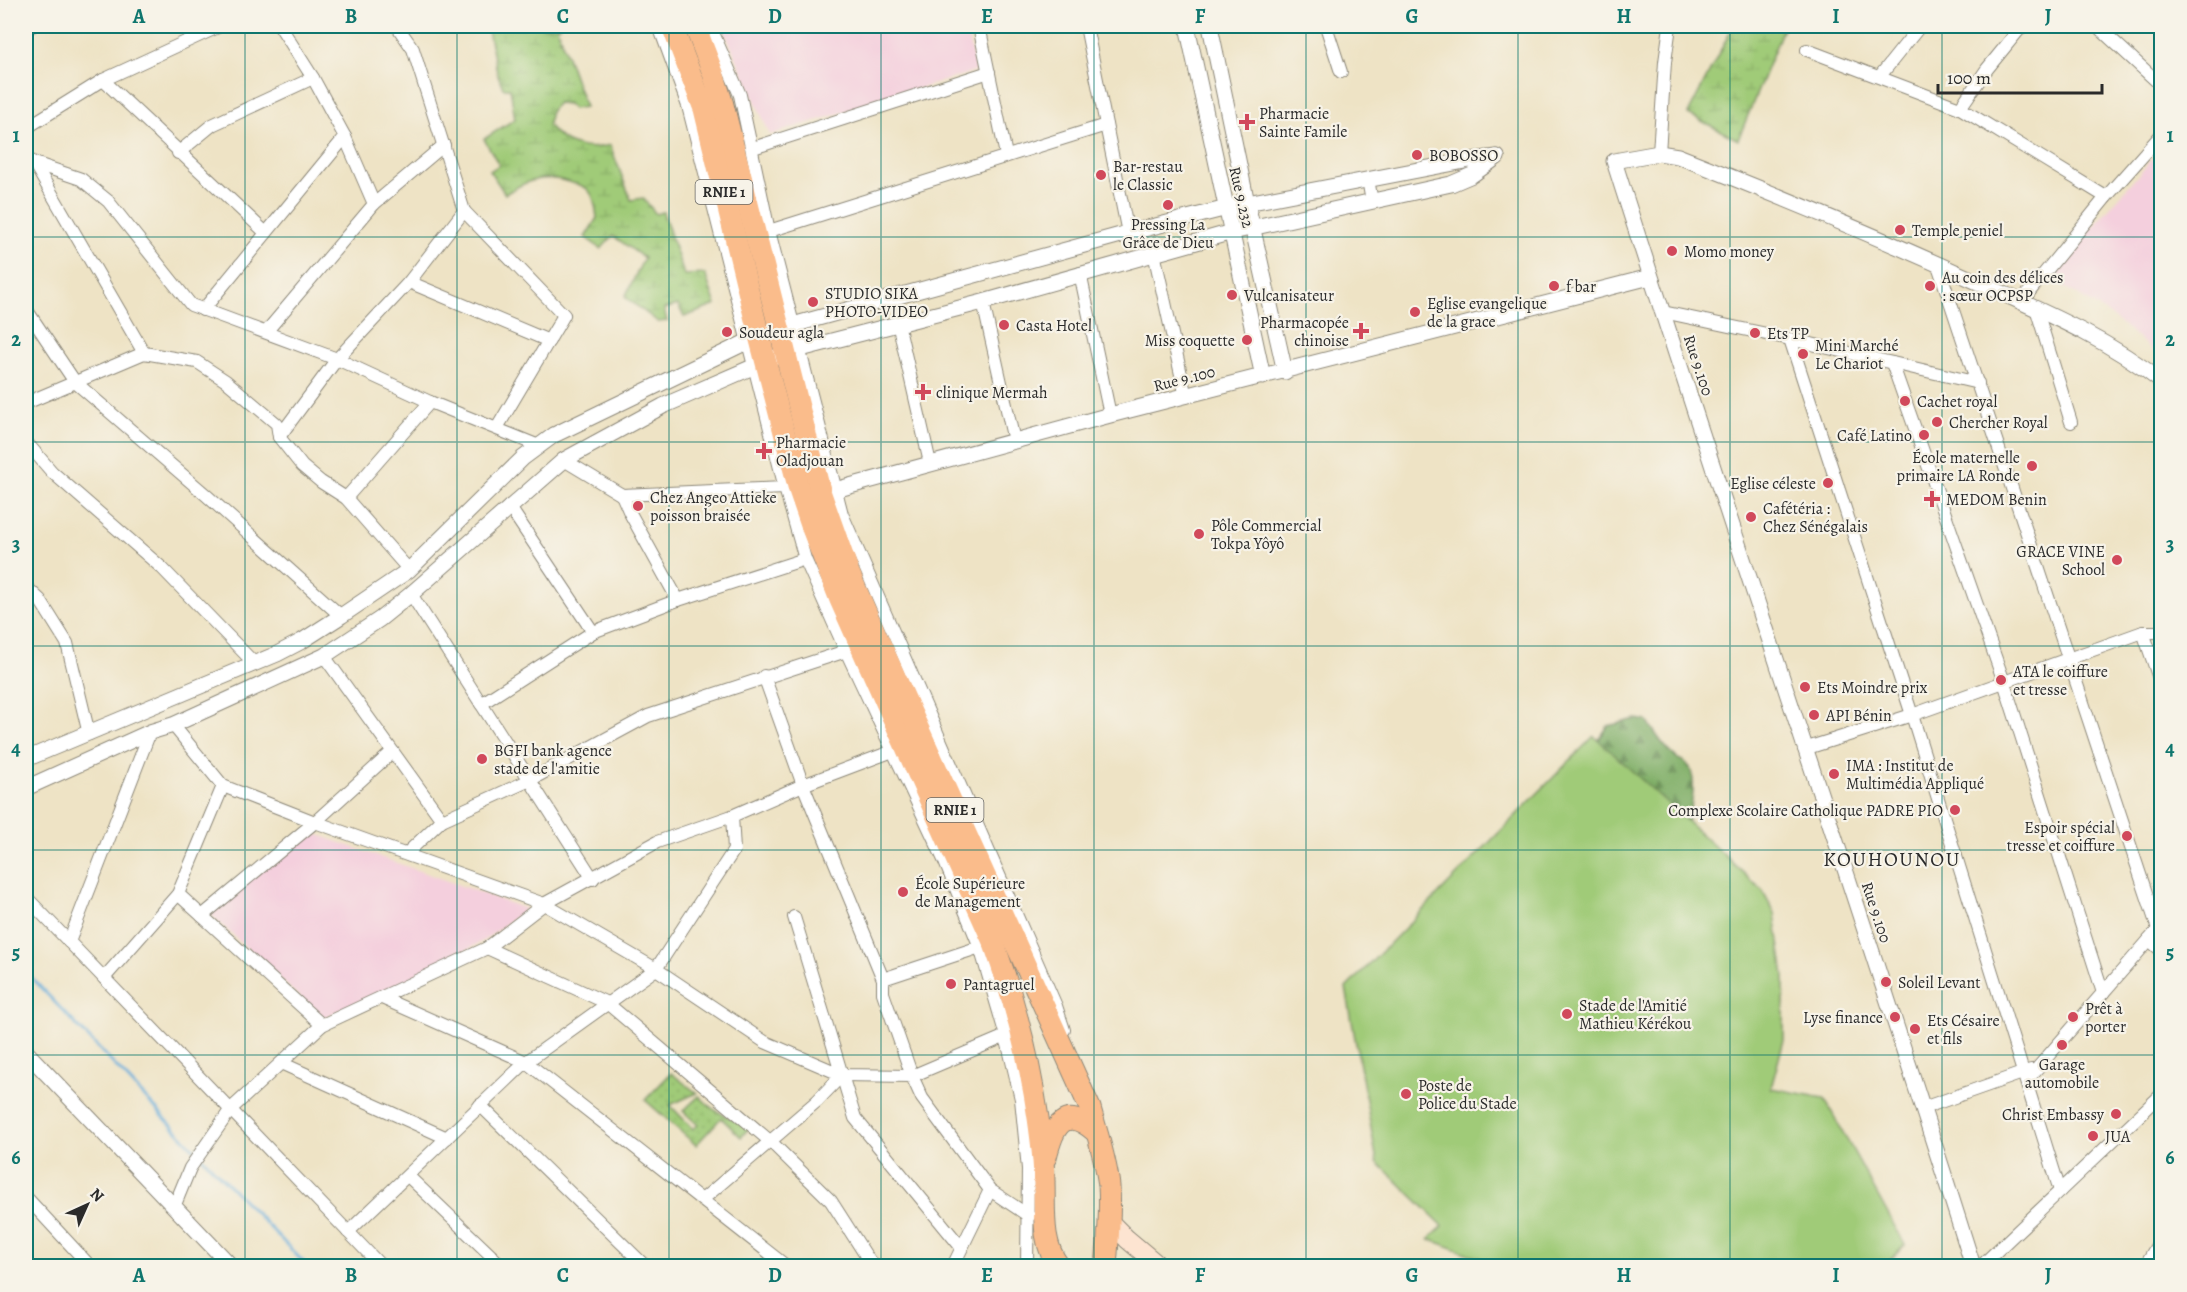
<svg xmlns="http://www.w3.org/2000/svg" width="2187" height="1292" font-family="Alegreya,serif">
  <style>
    .built { fill: #f4cfdd }
    .grass { fill: url(#grass-dots); stroke: #667b52; stroke-width: 1.5 }
    .forest { fill: url(#forest-firs); stroke: #566d4a; stroke-width: 1.5 }
    .wetland { fill: url(#wetland-marsh); stroke: #667b52; stroke-width: 1.5 }
    .pitch { fill: #a0cb78; stroke: #667b52; stroke-width: 1.5 }
    .lines { fill: none; stroke-linecap: round; stroke-linejoin: round }
    .stream { stroke: #61aad8; stroke-width: 3 }
    .minor-casing { stroke: #8c8778; stroke-width: 14 }
    .tertiary-casing { stroke: #8c8778; stroke-width: 17 }
    .secondary-casing { stroke: #8c8778; stroke-width: 20 }
    .trunk-casing { stroke: #8c8778; stroke-width: 23 }
    .minor { stroke: #fff; stroke-width: 12 }
    .tertiary { stroke: #fff; stroke-width: 15 }
    .secondary { stroke: #fde4d1; stroke-width: 18 }
    .trunk { stroke: #fabc8b; stroke-width: 21 }
    .grid { fill: none; stroke: #0f766e; stroke-width: 1.5; stroke-opacity: 0.55 }
    .poi-dot { fill: #d1495b; stroke: #f7f3e8; stroke-width: 2 }
    .labels { text-anchor: middle; stroke-width: 4.5; stroke-linejoin: round; paint-order: stroke }
    .shield { fill: #f7f3e8; stroke: #686764; stroke-width: 1.5 }
    .shield-label { font-size: 15px; font-weight: bold; fill: #2b2b2b }
    .poi-label { font-size: 16px; fill: #2b2b2b; stroke: #f7f3e8; text-anchor: start }
    .street-label { font-size: 16px; fill: #2b2b2b; stroke: #f7f3e8 }
    .quarter-label { font-size: 20px; letter-spacing: 1.5px; fill: #2b2b2b; stroke: #f7f3e8 }
    .neatline { fill: none; stroke: #0f766e; stroke-width: 2 }
    .grid-label { font-size: 20px; text-anchor: middle; font-weight: bold; fill: #0f766e }
  </style>
  <defs>
    <pattern id="grass-dots" width="8" height="8" patternUnits="userSpaceOnUse" patternTransform="scale(1.5)"><rect width="8" height="8" fill="#a0cb78"/><path d="M2 2h.1M6 6h.1" fill="none" stroke="#8aae68" stroke-width="1.8" stroke-linecap="round"/></pattern>
    <pattern id="forest-firs" width="22" height="20" patternUnits="userSpaceOnUse" patternTransform="scale(1.5)"><rect width="22" height="20" fill="#80af68"/><path d="M5 1l3.5 6h-7zM16 11l3.5 6h-7z" fill="#698f56"/></pattern>
    <pattern id="wetland-marsh" width="20" height="14" patternUnits="userSpaceOnUse" patternTransform="scale(1.5)"><rect width="20" height="14" fill="#a0cb78"/><path d="M1 5h8M5 5V1M11 12h8M15 12V8" fill="none" stroke="#8aae68"/></pattern>
  </defs>
  <rect width="100%" height="100%" fill="#f7f3e8"/>
  <filter id="ink" filterUnits="userSpaceOnUse"><feTurbulence type="fractalNoise" baseFrequency=".0167" numOctaves="2"/><feDisplacementMap in="SourceGraphic" scale="12" xChannelSelector="R" yChannelSelector="G"/><feConvolveMatrix kernelMatrix="1 2 1 2 8 2 1 2 1" color-interpolation-filters="sRGB"/></filter>
  <filter id="wash" filterUnits="userSpaceOnUse"><feTurbulence type="fractalNoise" baseFrequency=".008" numOctaves="4" result="noise"/><feDisplacementMap in="SourceGraphic" scale="24" xChannelSelector="R" yChannelSelector="G"/><feGaussianBlur stdDeviation="1.35" result="paint"/><feColorMatrix in="noise" values="0 0 0 0 0 0 0 0 0 0 0 0 0 0 0 0 0 1.4 0 .05"/><feComposite in="paint" operator="in"/></filter>
  <g filter="url(#wash)">
    <rect width="100%" height="100%" fill="#eee3c5"/>
    <g class="built">
      <polygon points="722,26 965,26 976,71 770,135"/>
      <polygon points="2161,149 2162,347 2156,353 2110,315 2049,277"/>
      <polygon points="313,833 526,909 483,941 413,979 322,1018 210,914 271,859"/>
    </g>
    <polygon class="grass" points="671,1073 697,1093 670,1105 693,1129 698,1125 683,1111 699,1096 713,1109 749,1128 741,1137 721,1118 696,1145 645,1100"/>
    <path class="forest" d="M1636 719 1647 721C1656 734 1664 748 1677 758 1679 760 1682 760 1685 762 1701 775 1690 817 1683 833L1588 755 1608 726Z"/>
    <g class="wetland">
      <path d="M487 26H561L557 28 585 107 573 109 568 104 558 103 551 110 548 125C562 145 587 152 610 145L631 200 643 198 656 214 663 212 684 275 705 274 716 305 684 317 678 305 664 309 667 321 658 322 625 297 644 258 613 236 601 249 585 237 597 218C596 210 595 197 589 191 586 187 578 184 572 183 544 174 529 179 505 194L490 171 499 165 484 139 515 119 510 88H503L497 72Z"/>
      <polygon points="1733,26 1784,26 1738,140 1688,114"/>
    </g>
    <polygon class="pitch" points="1594,736 1763,891 1775,914 1784,976 1784,1040 1771,1088 1824,1098 1905,1245 1884,1266 1500,1266 1429,1239 1443,1226 1377,1162 1346,988"/>
    <g class="lines">
      <g class="stream">
        <polyline points="26,972 196,1151"/>
        <polyline points="201,1156 307,1266"/>
      </g>
    </g>
  </g>
  <g filter="url(#ink)">
    <g class="lines">
      <defs>
        <g id="minor">
          <polyline points="280,26 313,78 345,137 374,204"/>
          <polyline points="397,26 413,49 464,211 564,315 497,428"/>
          <polyline points="659,26 688,106 785,488 805,559 846,651 945,862 980,947 1006,1036 1021,1099 1028,1169 1027,1266"/>
          <polyline points="710,26 740,95 769,231 842,514 1056,1006 1064,1030"/>
          <polyline points="979,26 1006,155"/>
          <polyline points="1086,26 1128,233"/>
          <polyline points="1326,26 1341,72"/>
          <polyline points="2097,26 2162,86"/>
          <polyline points="26,28 32,26"/>
          <polyline points="1807,50 1960,108 2106,197"/>
          <polyline points="1880,76 1920,26"/>
          <polyline points="103,80 266,233"/>
          <polyline points="1960,108 1987,69 2022,26"/>
          <polyline points="26,128 103,80 220,26"/>
          <polyline points="753,148 989,72"/>
          <polyline points="178,153 212,125 313,78"/>
          <polyline points="1659,153 1665,62 1670,26"/>
          <polyline points="26,158 34,163 81,179 108,201 191,305 337,359 430,402 539,446"/>
          <polyline points="34,163 144,353"/>
          <polyline points="1368,179 1372,202"/>
          <polyline points="769,231 1106,125"/>
          <polyline points="1154,253 1186,397"/>
          <polyline points="1938,265 2158,929"/>
          <polyline points="1080,273 1110,415"/>
          <polyline points="409,282 549,341"/>
          <polyline points="983,302 1014,441"/>
          <polyline points="2021,302 2106,197 2162,134"/>
          <polyline points="2036,308 2071,422"/>
          <polyline points="26,309 75,382 206,495 341,616"/>
          <polyline points="203,310 345,137"/>
          <polyline points="1663,312 1790,339 1978,383"/>
          <polyline points="898,323 930,463"/>
          <polyline points="266,332 374,204 444,145"/>
          <polyline points="1790,339 1912,715 2060,1191"/>
          <polyline points="1892,363 2004,682 2103,993"/>
          <polyline points="26,403 144,353 197,362 226,381 277,424 279,437 302,466 321,482 346,498 409,570"/>
          <polyline points="279,437 337,359 409,282 464,211"/>
          <polyline points="26,442 52,472 162,568 255,664"/>
          <polyline points="564,460 622,495 785,488"/>
          <polyline points="622,495 630,513 678,600"/>
          <polyline points="346,498 430,402"/>
          <polyline points="509,506 593,632"/>
          <polyline points="26,587 40,600 67,643 89,734"/>
          <polyline points="411,594 593,879"/>
          <polyline points="2143,632 2162,687"/>
          <polyline points="324,656 442,820"/>
          <polyline points="764,676 803,785 883,979 883,993 912,1076 922,1098 990,1190 1029,1216"/>
          <polyline points="481,704 593,632 678,600 805,559"/>
          <polyline points="173,725 223,786 315,822 544,904 656,969 765,1042 842,1075 912,1076 1006,1036"/>
          <polyline points="1804,749 1912,715 2143,632 2162,632"/>
          <polyline points="406,854 442,820 530,780 648,716 846,651"/>
          <polyline points="178,894 322,1025"/>
          <polyline points="26,897 381,1266"/>
          <polyline points="202,916 315,822 392,752"/>
          <polyline points="794,917 855,1118 961,1247"/>
          <polyline points="2149,940 2162,951"/>
          <polyline points="69,942 150,732"/>
          <polyline points="487,948 607,1003 771,1142 831,1201 870,1262 875,1266"/>
          <polyline points="104,978 178,894 223,786"/>
          <polyline points="883,979 980,947"/>
          <polyline points="382,998 526,1062 786,1266"/>
          <polyline points="281,1063 447,1138"/>
          <polyline points="2027,1080 2162,925"/>
          <polyline points="480,1105 645,1266"/>
          <polyline points="1923,1108 2031,1070"/>
          <polyline points="408,1176 502,1266"/>
          <polyline points="26,1197 90,1266"/>
          <polyline points="702,1200 817,1101 842,1075"/>
          <polyline points="174,1207 190,1168 231,1109 322,1025 487,948 544,904 657,842 732,816 803,785 893,751"/>
          <polyline points="348,1232 526,1062 656,969 734,850 732,816"/>
          <polyline points="953,1266 990,1190"/>
          <polyline points="1981,1266 2162,1094"/>
          <polyline points="2145,1266 2162,1237"/>
        </g>
        <g id="tertiary">
          <polyline points="1187,26 1263,377"/>
          <polyline points="1210,26 1247,203 1285,372"/>
          <polyline points="835,490 1110,415 1650,277"/>
          <polyline points="26,759 277,654 302,641 341,616 409,570 523,458 554,435 759,336 778,329 1128,233 1247,203 1470,160 1497,157"/>
          <polyline points="26,788 150,732 173,725 324,656 380,619 411,594 564,460 663,406 785,353 983,302 1232,232 1451,184 1472,175 1497,157"/>
          <polyline points="26,1052 231,1266"/>
          <path d="M1973 1266C1857 897 1731 530 1614 161L1659 153 1678 156C1777 195 1876 236 1973 280 2039 310 2105 337 2162 382"/>
        </g>
        <polyline id="secondary" points="1110,1222 1127,1239 1159,1266"/>
        <g id="trunk">
          <path d="M672 26 704 109 759 336 799 490 813 531 840 600 994 944C1015 1002 1029 1057 1038 1118 1041 1139 1044 1161 1044 1182 1045 1210 1041 1244 1059 1266"/>
          <path d="M695 26 713 73 723 105 821 494 849 573 869 619 1090 1108C1097 1134 1106 1159 1109 1186 1111 1213 1108 1240 1106 1266"/>
          <path d="M1046 1157C1054 1125 1064 1105 1096 1132"/>
        </g>
      </defs>
      <use href="#minor" class="minor-casing"/>
      <use href="#tertiary" class="tertiary-casing"/>
      <use href="#secondary" class="secondary-casing"/>
      <use href="#trunk" class="trunk-casing"/>
      <use href="#minor" class="minor"/>
      <use href="#tertiary" class="tertiary"/>
      <use href="#secondary" class="secondary"/>
      <use href="#trunk" class="trunk"/>
    </g>
  </g>
  <path class="grid" d="M245 26V1266M457 26V1266M669 26V1266M881 26V1266M1094 26V1266M1306 26V1266M1518 26V1266M1730 26V1266M1942 26V1266M26 237H2162M26 442H2162M26 646H2162M26 850H2162M26 1055H2162"/>
  <g class="poi-dot">
    <path d="M1244 113h6v6h6v6h-6v6h-6v-6h-6v-6h6z"/>
    <circle cx="1417" cy="155" r="6"/>
    <circle cx="1101" cy="175" r="6"/>
    <circle cx="1168" cy="205" r="6"/>
    <circle cx="1900" cy="230" r="6"/>
    <circle cx="1672" cy="251" r="6"/>
    <circle cx="1554" cy="286" r="6"/>
    <circle cx="1930" cy="286" r="6"/>
    <circle cx="1232" cy="295" r="6"/>
    <circle cx="813" cy="302" r="6"/>
    <circle cx="1415" cy="312" r="6"/>
    <circle cx="1004" cy="325" r="6"/>
    <path d="M1358 322h6v6h6v6h-6v6h-6v-6h-6v-6h6z"/>
    <circle cx="727" cy="332" r="6"/>
    <circle cx="1755" cy="333" r="6"/>
    <circle cx="1247" cy="340" r="6"/>
    <circle cx="1803" cy="354" r="6"/>
    <path d="M920 383h6v6h6v6h-6v6h-6v-6h-6v-6h6z"/>
    <circle cx="1905" cy="401" r="6"/>
    <circle cx="1937" cy="422" r="6"/>
    <circle cx="1924" cy="435" r="6"/>
    <path d="M761 442h6v6h6v6h-6v6h-6v-6h-6v-6h6z"/>
    <circle cx="2032" cy="466" r="6"/>
    <circle cx="1828" cy="483" r="6"/>
    <path d="M1929 490h6v6h6v6h-6v6h-6v-6h-6v-6h6z"/>
    <circle cx="638" cy="506" r="6"/>
    <circle cx="1751" cy="517" r="6"/>
    <circle cx="1199" cy="534" r="6"/>
    <circle cx="2117" cy="560" r="6"/>
    <circle cx="2001" cy="680" r="6"/>
    <circle cx="1805" cy="687" r="6"/>
    <circle cx="1814" cy="715" r="6"/>
    <circle cx="482" cy="759" r="6"/>
    <circle cx="1834" cy="774" r="6"/>
    <circle cx="1955" cy="810" r="6"/>
    <circle cx="2127" cy="836" r="6"/>
    <circle cx="903" cy="892" r="6"/>
    <circle cx="1886" cy="982" r="6"/>
    <circle cx="951" cy="984" r="6"/>
    <circle cx="1567" cy="1014" r="6"/>
    <circle cx="1895" cy="1017" r="6"/>
    <circle cx="2073" cy="1017" r="6"/>
    <circle cx="1915" cy="1029" r="6"/>
    <circle cx="2062" cy="1045" r="6"/>
    <circle cx="1406" cy="1094" r="6"/>
    <circle cx="2116" cy="1114" r="6"/>
    <circle cx="2093" cy="1136" r="6"/>
  </g>
  <g class="labels">
    <g class="shield">
      <rect x="695.5" y="180" width="57" height="24" rx="4.5"/>
      <rect x="926.5" y="798" width="57" height="24" rx="4.5"/>
    </g>
    <g class="shield-label">
      <text x="724" y="197">RNIE 1</text>
      <text x="955" y="815">RNIE 1</text>
    </g>
    <g class="poi-label">
      <text x="1259" y="119">Pharmacie<tspan x="1259" dy="18">Sainte Famile</tspan></text>
      <text x="1429" y="161">BOBOSSO</text>
      <text x="1113" y="172">Bar-restau<tspan x="1113" dy="18">le Classic</tspan></text>
      <text x="1168" y="230" text-anchor="middle">Pressing La<tspan x="1168" dy="18">Grâce de Dieu</tspan></text>
      <text x="1912" y="236">Temple peniel</text>
      <text x="1684" y="257">Momo money</text>
      <text x="1942" y="283">Au coin des délices<tspan x="1942" dy="18">: sœur OCPSP</tspan></text>
      <text x="1566" y="292">f bar</text>
      <text x="825" y="299">STUDIO SIKA<tspan x="825" dy="18">PHOTO-VIDEO</tspan></text>
      <text x="1244" y="301">Vulcanisateur</text>
      <text x="1427" y="309">Eglise evangelique<tspan x="1427" dy="18">de la grace</tspan></text>
      <text x="1349" y="328" text-anchor="end">Pharmacopée<tspan x="1349" dy="18">chinoise</tspan></text>
      <text x="1016" y="331">Casta Hotel</text>
      <text x="739" y="338">Soudeur agla</text>
      <text x="1767" y="339">Ets TP</text>
      <text x="1235" y="346" text-anchor="end">Miss coquette</text>
      <text x="1815" y="351">Mini Marché<tspan x="1815" dy="18">Le Chariot</tspan></text>
      <text x="936" y="398">clinique Mermah</text>
      <text x="1917" y="407">Cachet royal</text>
      <text x="1949" y="428">Chercher Royal</text>
      <text x="1912" y="441" text-anchor="end">Café Latino</text>
      <text x="776" y="448">Pharmacie<tspan x="776" dy="18">Oladjouan</tspan></text>
      <text x="2020" y="463" text-anchor="end">École maternelle<tspan x="2020" dy="18">primaire LA Ronde</tspan></text>
      <text x="1816" y="489" text-anchor="end">Eglise céleste</text>
      <text x="650" y="503">Chez Angeo Attieke<tspan x="650" dy="18">poisson braisée</tspan></text>
      <text x="1946" y="505">MEDOM Benin</text>
      <text x="1763" y="514">Cafétéria :<tspan x="1763" dy="18">Chez Sénégalais</tspan></text>
      <text x="1211" y="531">Pôle Commercial<tspan x="1211" dy="18">Tokpa Yôyô</tspan></text>
      <text x="2105" y="557" text-anchor="end">GRACE VINE<tspan x="2105" dy="18">School</tspan></text>
      <text x="2013" y="677">ATA le coiffure<tspan x="2013" dy="18">et tresse</tspan></text>
      <text x="1817" y="693">Ets Moindre prix</text>
      <text x="1826" y="721">API Bénin</text>
      <text x="494" y="756">BGFI bank agence<tspan x="494" dy="18">stade de l'amitie</tspan></text>
      <text x="1846" y="771">IMA : Institut de<tspan x="1846" dy="18">Multimédia Appliqué</tspan></text>
      <text x="1943" y="816" text-anchor="end">Complexe Scolaire Catholique PADRE PIO</text>
      <text x="2115" y="833" text-anchor="end">Espoir spécial<tspan x="2115" dy="18">tresse et coiffure</tspan></text>
      <text x="915" y="889">École Supérieure<tspan x="915" dy="18">de Management</tspan></text>
      <text x="1898" y="988">Soleil Levant</text>
      <text x="963" y="990">Pantagruel</text>
      <text x="1579" y="1011">Stade de l'Amitié<tspan x="1579" dy="18">Mathieu Kérékou</tspan></text>
      <text x="2085" y="1014">Prêt à<tspan x="2085" dy="18">porter</tspan></text>
      <text x="1883" y="1023" text-anchor="end">Lyse finance</text>
      <text x="1927" y="1026">Ets Césaire<tspan x="1927" dy="18">et fils</tspan></text>
      <text x="2062" y="1070" text-anchor="middle">Garage<tspan x="2062" dy="18">automobile</tspan></text>
      <text x="1418" y="1091">Poste de<tspan x="1418" dy="18">Police du Stade</tspan></text>
      <text x="2104" y="1120" text-anchor="end">Christ Embassy</text>
      <text x="2105" y="1142">JUA</text>
    </g>
    <g class="street-label">
      <text transform="translate(1242 197) rotate(77)" y="6">Rue 9.232</text>
      <text transform="translate(1699 365) rotate(72)" y="6">Rue 9.100</text>
      <text transform="translate(1184 378) rotate(-14)" y="6">Rue 9.100</text>
      <text transform="translate(1877 912) rotate(72)" y="6">Rue 9.100</text>
    </g>
    <g class="quarter-label">
      <text x="1892" y="866">KOUHOUNOU</text>
    </g>
  </g>
  <rect width="2187" height="1292" fill="none" stroke="#f7f3e8" stroke-width="66"/>
  <g transform="translate(87 1205) rotate(45)" stroke="#f7f3e8" stroke-width="4.5" paint-order="stroke">
  <path d="M0-4.5L10 22L0 15L-10 22Z" fill="#2b2b2b"/>
  <text y="-9" font-size="16" font-weight="bold" text-anchor="middle" fill="#2b2b2b">N</text>
  </g>
  <path d="M1938 84v9h164v-9" fill="none" stroke="#2b2b2b" stroke-width="3"/>
  <text x="1947" y="84" font-size="18" fill="#2b2b2b" stroke="#f7f3e8" stroke-width="4.5" paint-order="stroke">100 m</text>
  <rect x="33" y="33" width="2121" height="1226" class="neatline"/>
  <g class="grid-label">
    <text x="139" y="23">A</text>
    <text x="351" y="23">B</text>
    <text x="563" y="23">C</text>
    <text x="775" y="23">D</text>
    <text x="987" y="23">E</text>
    <text x="1200" y="23">F</text>
    <text x="1412" y="23">G</text>
    <text x="1624" y="23">H</text>
    <text x="1836" y="23">I</text>
    <text x="2048" y="23">J</text>
    <text x="16" y="142">1</text>
    <text x="2170" y="142">1</text>
    <text x="16" y="346">2</text>
    <text x="2170" y="346">2</text>
    <text x="16" y="551">3</text>
    <text x="2170" y="551">3</text>
    <text x="16" y="755">4</text>
    <text x="2170" y="755">4</text>
    <text x="16" y="959">5</text>
    <text x="2170" y="959">5</text>
    <text x="16" y="1164">6</text>
    <text x="2170" y="1164">6</text>
    <text x="139" y="1282">A</text>
    <text x="351" y="1282">B</text>
    <text x="563" y="1282">C</text>
    <text x="775" y="1282">D</text>
    <text x="987" y="1282">E</text>
    <text x="1200" y="1282">F</text>
    <text x="1412" y="1282">G</text>
    <text x="1624" y="1282">H</text>
    <text x="1836" y="1282">I</text>
    <text x="2048" y="1282">J</text>
  </g>
</svg>
